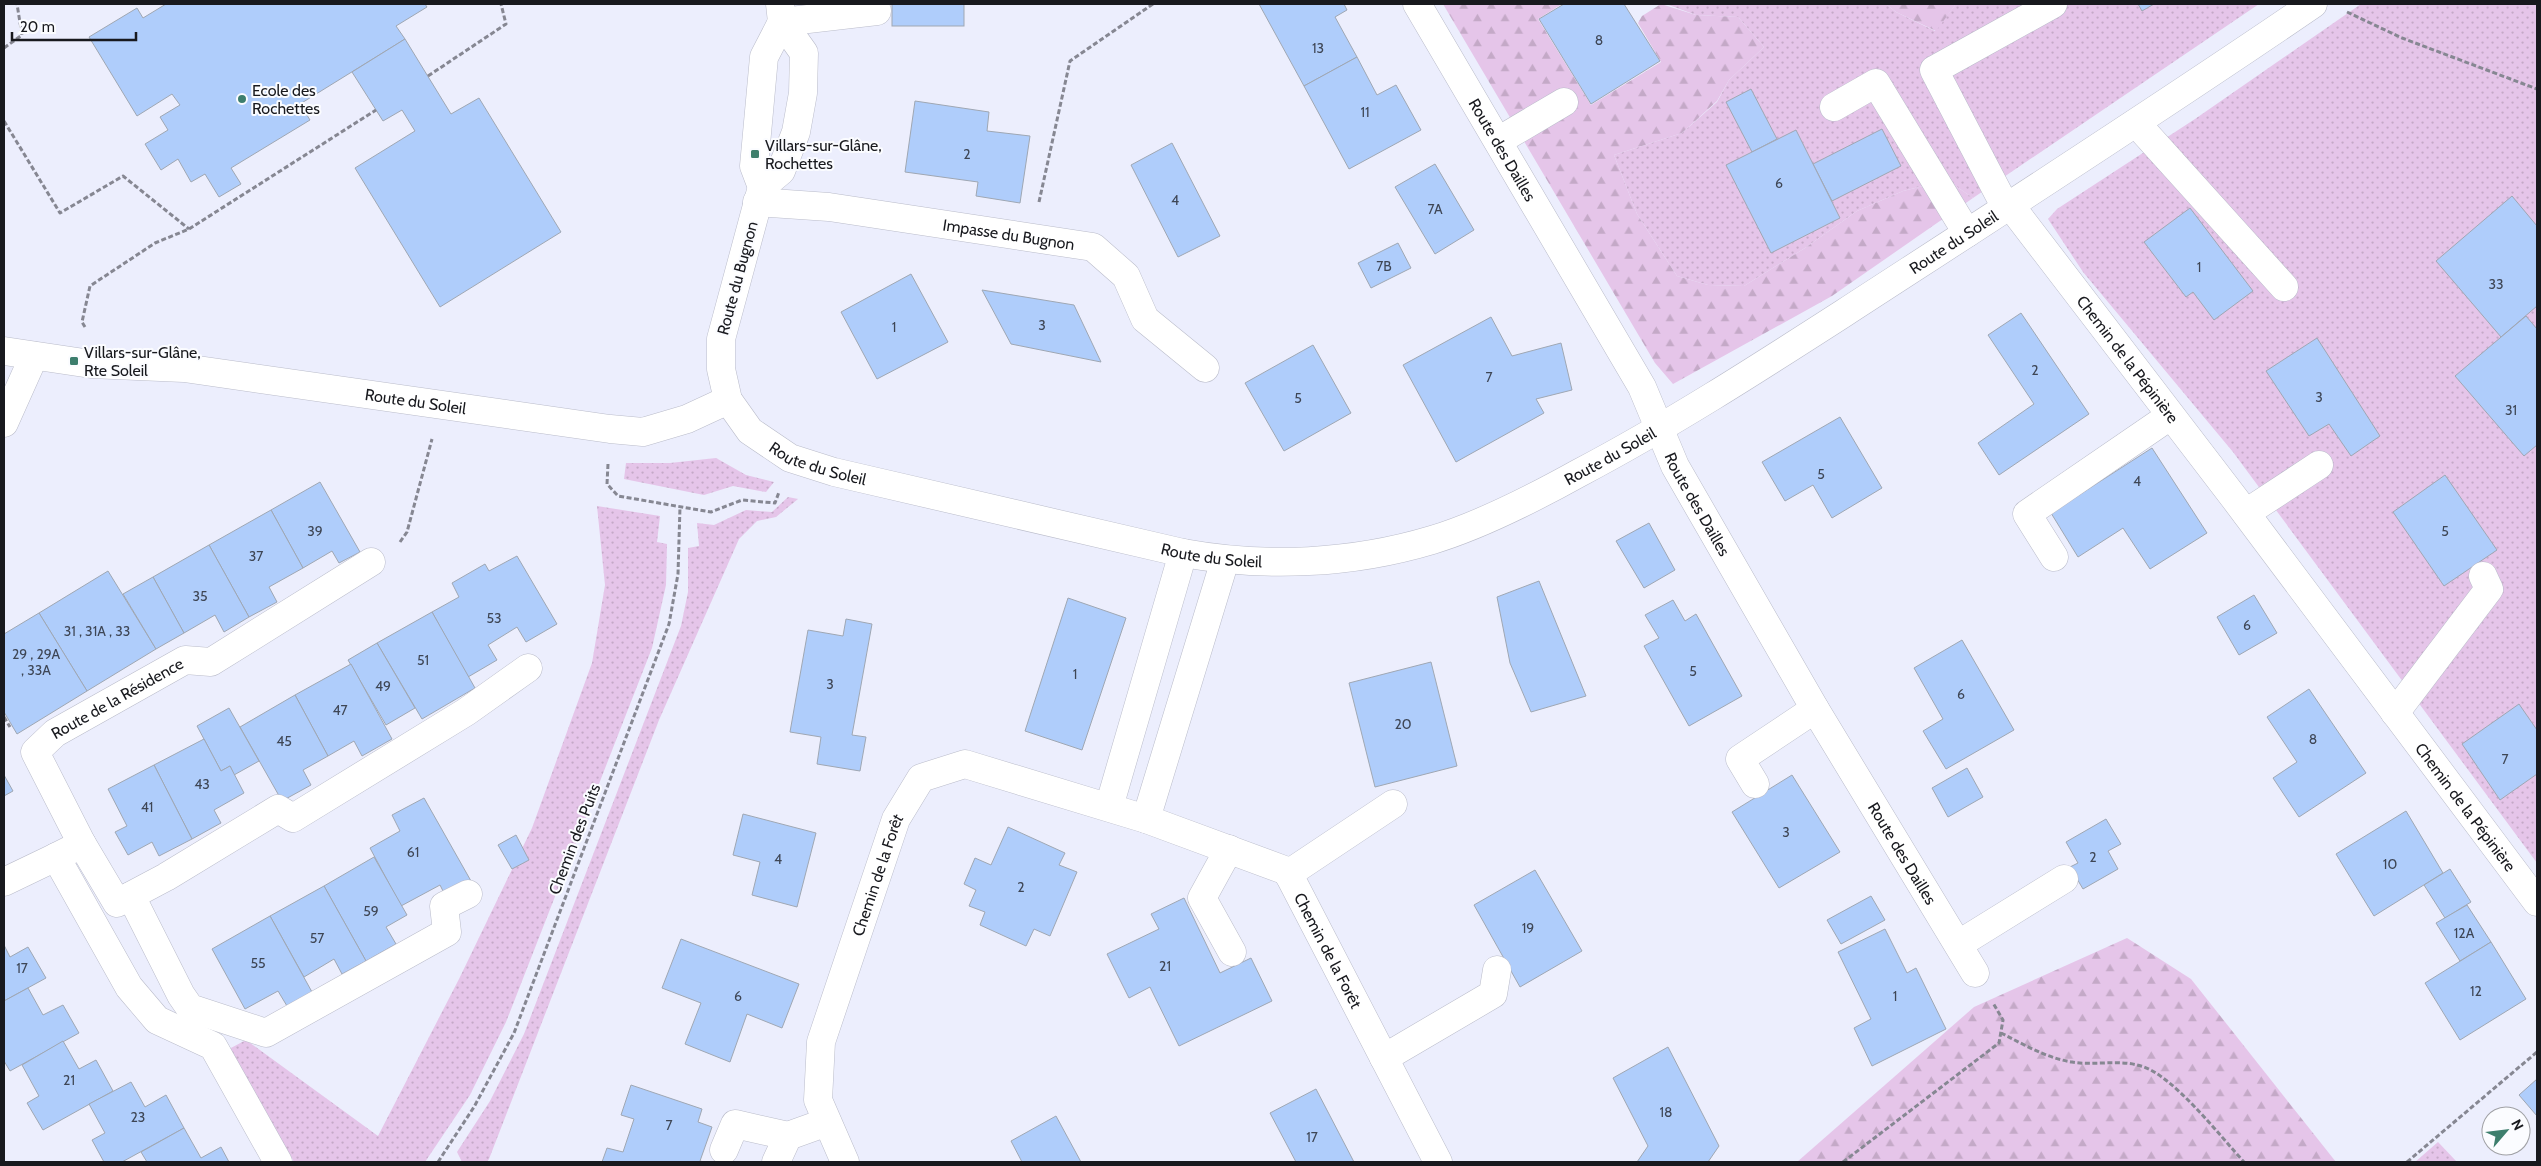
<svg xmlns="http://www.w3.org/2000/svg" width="2541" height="1166" font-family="Cabin,sans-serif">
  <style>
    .grass { fill: url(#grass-dots) }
    .forest { fill: url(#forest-firs) }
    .building { fill: #afcdfb; stroke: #9fa7b3 }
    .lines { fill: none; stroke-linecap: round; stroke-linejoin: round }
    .minor-casing { stroke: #babcca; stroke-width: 29 }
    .path { stroke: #868792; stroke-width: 3; stroke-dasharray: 5 2.5; stroke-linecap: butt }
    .minor { stroke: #fff; stroke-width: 28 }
    .poi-dot { fill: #3d7e6d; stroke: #fbfcff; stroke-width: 2 }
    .labels { text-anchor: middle; stroke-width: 4; stroke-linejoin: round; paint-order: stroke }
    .number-label { font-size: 14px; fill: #3e4655 }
    .poi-label { font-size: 16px; fill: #18191e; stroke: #fbfcff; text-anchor: start }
    .street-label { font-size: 16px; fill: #18191e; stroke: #fbfcff }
  </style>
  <defs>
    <pattern id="grass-dots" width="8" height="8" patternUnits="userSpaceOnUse" patternTransform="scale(1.25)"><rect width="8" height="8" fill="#e5c5e9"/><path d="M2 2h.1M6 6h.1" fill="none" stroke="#c4a9c7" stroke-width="1.8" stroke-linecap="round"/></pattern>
    <pattern id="forest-firs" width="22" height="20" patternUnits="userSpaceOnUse" patternTransform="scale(1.25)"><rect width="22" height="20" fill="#e5c5e9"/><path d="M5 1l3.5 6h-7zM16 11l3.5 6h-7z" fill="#c4a9c7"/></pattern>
  </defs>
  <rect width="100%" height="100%" fill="#eceefd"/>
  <g class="grass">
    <polygon points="1666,4 1886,4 1896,12 1935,31 1956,4 2259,4 1973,198 1947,180 1903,191 1857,211 1805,248 1744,286 1708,285 1677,276 1637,214 1614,155 1682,133 1717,102 1729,80 1764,47 1738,17 1696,15"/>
    <polygon points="2361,4 2537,4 2537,863 2233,452 2083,272 2048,219 2057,209 2195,119"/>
    <polygon points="716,458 746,475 774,482 766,492 733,486 704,495 624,479 626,463 670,463"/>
    <polygon points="788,497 798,499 776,517 757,521 739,539 659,720 489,1159 487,1162 462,1162 457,1152 490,1101 524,1034 681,626 688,592 688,548 699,546 697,523 714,525 746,510 772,512"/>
    <polygon points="597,506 660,516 657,542 667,544 666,585 652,648 506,1022 470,1095 425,1162 294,1162 229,1049 246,1040 378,1136 459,979 532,828 592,663 605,585"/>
    <polygon points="2438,1142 2457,1162 2415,1162"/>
  </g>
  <g class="forest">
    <polygon points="1443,4 1562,4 1538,19 1591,105 1661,62 1638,23 1642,16 1661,4 1696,15 1738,17 1764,47 1729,80 1717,101 1682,133 1614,155 1637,214 1677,276 1708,285 1744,286 1805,248 1857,211 1903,191 1947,180 1973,198 1832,296 1673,384 1655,363"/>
    <polygon points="1886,4 1956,4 1936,31 1896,12"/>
    <polygon points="2127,938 2191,979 2336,1162 1797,1162 1974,1007"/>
  </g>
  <g class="building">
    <polygon points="166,4 425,4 427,7 396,26 405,39 300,104 310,120 231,168 241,184 219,197 205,174 191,182 178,159 161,170 145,144 168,130 160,117 180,105 172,94 137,116 89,37 137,8 143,18"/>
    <rect x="892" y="4" width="72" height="22"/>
    <polygon points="1259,4 1344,4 1347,10 1335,17 1357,57 1304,86"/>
    <polygon points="1564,4 1624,4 1660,61 1591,104 1539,19"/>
    <polygon points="2138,4 2154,4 2142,11"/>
    <polygon points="405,39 451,114 479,98 561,232 440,307 355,168 415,131 402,110 383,121 352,72"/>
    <polygon points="1357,57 1377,95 1396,85 1421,130 1349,169 1304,86"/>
    <polygon points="1751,89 1777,139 1752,152 1726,102"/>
    <polygon points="915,101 989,112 987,131 1030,136 1020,203 976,196 978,182 905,172"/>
    <polygon points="1882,129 1901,166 1832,201 1813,164"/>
    <polygon points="1796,130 1840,218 1771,253 1726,165"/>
    <polygon points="1172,143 1220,236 1178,257 1131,165"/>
    <polygon points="1435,164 1474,230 1435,254 1395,187"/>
    <polygon points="2512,196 2537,226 2537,306 2501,337 2436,261"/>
    <polygon points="2190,208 2253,291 2214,320 2193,292 2186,297 2144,242"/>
    <polygon points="1398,243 1411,268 1371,288 1358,263"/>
    <polygon points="911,274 948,342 877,379 841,312"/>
    <polygon points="982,290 1074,305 1101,362 1011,344"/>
    <polygon points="2021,313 2089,414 1999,475 1978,443 2034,404 1988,335"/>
    <polygon points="2526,316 2537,329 2537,445 2524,456 2455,376"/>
    <polygon points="1491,317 1512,356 1561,343 1572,390 1536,399 1544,413 1456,462 1403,365"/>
    <polygon points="2317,338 2380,436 2351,456 2329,424 2309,436 2266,371"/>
    <polygon points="1313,345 1351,413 1284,451 1245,383"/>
    <polygon points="1840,417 1882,488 1832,518 1813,485 1785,501 1762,462"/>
    <polygon points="2152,448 2207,533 2150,569 2123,528 2078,557 2051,513"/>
    <polygon points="2445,475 2497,550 2444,586 2393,512"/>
    <polygon points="320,482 360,552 339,563 332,551 303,568 271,510"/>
    <polygon points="271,510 303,568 269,587 277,602 249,617 209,545"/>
    <polygon points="1649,523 1675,570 1644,588 1616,541"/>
    <polygon points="209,545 249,617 224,632 215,615 184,633 153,577"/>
    <polygon points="517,556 557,624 526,642 517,627 488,645 497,660 468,677 432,612 459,597 452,583 485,564 489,571"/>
    <polygon points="108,571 156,649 87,691 39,613"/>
    <polygon points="153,577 184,633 156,649 123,594"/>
    <polygon points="1539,581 1586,696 1531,712 1510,663 1497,597"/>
    <polygon points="2254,595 2277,633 2239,655 2217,617"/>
    <polygon points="1068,598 1126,618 1082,750 1025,731"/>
    <polygon points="1673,600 1685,621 1696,614 1742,696 1689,726 1644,646 1659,638 1645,615"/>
    <polygon points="432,612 475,688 422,719 377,643"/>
    <polygon points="39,613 87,691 17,734 4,712 4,634"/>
    <polygon points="846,619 872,624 852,735 866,737 860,771 817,764 821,737 790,732 808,630 843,636"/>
    <polygon points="1962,640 2014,730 1946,769 1923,731 1943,719 1914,668"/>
    <polygon points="377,643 415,708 386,725 348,660"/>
    <polygon points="1431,662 1457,766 1375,787 1349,683"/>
    <polygon points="351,664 392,739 362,756 354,741 328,756 295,695"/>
    <polygon points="2309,689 2366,773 2299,817 2273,778 2297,762 2267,717"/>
    <polygon points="295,695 328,756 303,770 311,785 282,801 240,727"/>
    <polygon points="2519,704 2537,730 2537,774 2500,800 2462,744"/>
    <polygon points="229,708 259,761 234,775 230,766 221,771 197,726"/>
    <polygon points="204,739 221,771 230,766 244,793 214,810 221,823 192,839 154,765"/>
    <polygon points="154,765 192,839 159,856 152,842 128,855 115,832 127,826 108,789"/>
    <polygon points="1967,768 1983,797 1948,817 1932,788"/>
    <polygon points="4,775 13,791 4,796"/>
    <polygon points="1792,775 1840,852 1779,888 1732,812"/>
    <polygon points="424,798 471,881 445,895 440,885 401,906 370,848 400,831 392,815"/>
    <polygon points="2406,811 2443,873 2374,916 2336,854"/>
    <polygon points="743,814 816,833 797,907 752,895 760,862 733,855"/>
    <polygon points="2106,819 2121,844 2108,851 2118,869 2083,889 2070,867 2078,863 2066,842"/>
    <polygon points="1008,827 1065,853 1059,865 1077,872 1050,936 1034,929 1026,946 980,925 985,912 969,906 976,890 964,884 975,858 991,865"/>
    <polygon points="516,835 529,860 512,869 498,845"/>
    <polygon points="374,857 407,915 386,927 396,944 366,961 324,886"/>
    <polygon points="2450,869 2471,902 2445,918 2424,885"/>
    <polygon points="1535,870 1582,951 1520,987 1474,905"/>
    <polygon points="324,886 366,961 342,974 334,959 304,977 270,916"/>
    <polygon points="1871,896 1885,920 1841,944 1827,920"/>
    <polygon points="1184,898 1220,973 1251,958 1272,1001 1179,1046 1150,987 1129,998 1107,954 1159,929 1151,914"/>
    <polygon points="2467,905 2491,942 2460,961 2436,923"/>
    <polygon points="270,916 312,992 287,1006 278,991 245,1009 212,949"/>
    <polygon points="1885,929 1907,973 1916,968 1946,1029 1872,1066 1854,1028 1871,1019 1838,952"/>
    <polygon points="681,939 799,984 782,1028 747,1014 730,1062 685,1044 701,1003 662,988"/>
    <polygon points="2491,942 2526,999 2460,1040 2425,983"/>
    <polygon points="4,945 10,957 28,947 46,978 4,1001"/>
    <polygon points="28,988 43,1015 63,1005 79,1033 10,1071 4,1061 4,1001"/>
    <polygon points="63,1041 79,1069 96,1060 113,1091 43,1130 27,1103 39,1096 22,1065"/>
    <polygon points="1668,1047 1719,1146 1708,1162 1637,1162 1648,1146 1613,1078"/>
    <polygon points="2537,1079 2537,1116 2519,1095"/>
    <polygon points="131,1082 145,1107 166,1095 184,1128 122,1162 104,1162 92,1140 105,1133 89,1104"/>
    <polygon points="631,1085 702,1109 698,1122 712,1127 700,1161 704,1162 602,1162 607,1148 623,1152 634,1119 621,1115"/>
    <polygon points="1316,1089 1354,1162 1296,1162 1270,1113"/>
    <polygon points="1056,1116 1081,1162 1022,1162 1011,1141"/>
    <polygon points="184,1128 201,1158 221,1147 229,1162 147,1162 141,1152"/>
  </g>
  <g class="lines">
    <defs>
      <g id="minor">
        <path id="s1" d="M780 4 782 22 804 53 803 93 796 132 781 171 762 187 721 339V369L728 400 750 431 790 458 834 472 1183 553C1266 568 1352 564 1432 540 1482 525 1534 498 1579 473 1670 425 1757 369 1844 313 2001 211 2158 110 2313 4"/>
        <path id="s2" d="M1417 4 1642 387 1675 466 1815 709 1975 973"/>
        <polyline points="782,22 877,11"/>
        <polyline points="1834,107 1876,83 1967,233"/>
        <polyline points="2136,123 2284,287"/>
        <polyline points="1498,141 1564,102"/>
        <polyline points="762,187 754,166 764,57 782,22"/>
        <path id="s3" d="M757 202 829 207 1093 247 1126 276 1145 319 1205 368"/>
        <path id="s4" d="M2010 205 2235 499 2537 902"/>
        <polyline points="2006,208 1934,70 2053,4"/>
        <path id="s5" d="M4 351 91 364 184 368 610 429 643 432 687 419 728 400"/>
        <polyline points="4,423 34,356"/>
        <polyline points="2246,513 2319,465"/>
        <polyline points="2054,557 2027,514 2170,416"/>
        <polyline points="2395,713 2489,589 2483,576"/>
        <polyline points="1755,784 1740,759 1815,709"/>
        <polyline points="1109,807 1183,553"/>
        <polyline points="1146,819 1225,560"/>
        <path id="s6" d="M82 844 35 752 55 733 185 660 211 662 371 562"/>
        <polyline points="1229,849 1202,898 1232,952"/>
        <polyline points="56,857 82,844 117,903 166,877 278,809 293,818 466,712 528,668"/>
        <polyline points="1288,874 1393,804"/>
        <polyline points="4,882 56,857 129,987 157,1020 213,1046 278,1162"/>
        <polyline points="131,896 181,995 190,1008 266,1033 447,932 444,906 468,894"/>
        <polyline points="1959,944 2064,879"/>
        <polyline points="1384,1058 1493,994 1497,970"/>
        <polyline points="724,1150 735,1124 788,1136"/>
        <polyline points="776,1162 788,1136 827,1122"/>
        <path id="s7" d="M845 1162 818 1100 821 1042 896 819 921 778 965 764 1146 819 1287 871 1438 1162"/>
      </g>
    </defs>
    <use href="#minor" class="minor-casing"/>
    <g class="path">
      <polyline points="2347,12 2402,38 2537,89"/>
      <polyline points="4,48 22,35 17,4"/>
      <polyline points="428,76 506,24 501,4"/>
      <polyline points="4,121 60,213 123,176 189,229"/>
      <polyline points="1039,202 1070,61 1153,4"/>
      <polyline points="85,327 82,322 90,286 155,243 189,229 376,110"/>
      <polyline points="608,464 607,484 618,496 711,512 742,500 775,503 779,492"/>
      <polyline points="400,542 407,532 432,439"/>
      <polyline points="4,717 10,727"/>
      <path d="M2001 1033C2023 1044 2046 1058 2072 1062 2094 1066 2118 1059 2141 1066 2173 1075 2220 1136 2244 1162"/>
      <polyline points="438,1162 474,1107 514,1033 669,624 678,574 680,507"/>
      <polyline points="1843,1162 1999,1043 2003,1020 1993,1003"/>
      <polyline points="2407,1162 2537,1052"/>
    </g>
    <use href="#minor" class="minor"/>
  </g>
  <g class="poi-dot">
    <circle cx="242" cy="99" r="5"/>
    <rect x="750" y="149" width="10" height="10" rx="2.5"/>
    <rect x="69" y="356" width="10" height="10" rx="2.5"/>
  </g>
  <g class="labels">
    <g class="number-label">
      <text x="1599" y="45">8</text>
      <text x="1318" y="53">13</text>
      <text x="1365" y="117">11</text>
      <text x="967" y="159">2</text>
      <text x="1779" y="188">6</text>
      <text x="1175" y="205">4</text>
      <text x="1435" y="214">7A</text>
      <text x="1384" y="271">7B</text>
      <text x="2199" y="272">1</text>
      <text x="2496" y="289">33</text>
      <text x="1042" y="330">3</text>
      <text x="894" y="332">1</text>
      <text x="2035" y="375">2</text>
      <text x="1489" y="382">7</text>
      <text x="2319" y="402">3</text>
      <text x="1298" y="403">5</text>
      <text x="2511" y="415">31</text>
      <text x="1821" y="479">5</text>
      <text x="2137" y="486">4</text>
      <text x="315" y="536">39</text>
      <text x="2445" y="536">5</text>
      <text x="256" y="561">37</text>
      <text x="200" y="601">35</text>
      <text x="494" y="623">53</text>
      <text x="2247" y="630">6</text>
      <text x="97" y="636">31 , 31A , 33</text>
      <text x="36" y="659">29 , 29A<tspan x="36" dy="16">, 33A</tspan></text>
      <text x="423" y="665">51</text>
      <text x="1693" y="676">5</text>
      <text x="1075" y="679">1</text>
      <text x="830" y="689">3</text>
      <text x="383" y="691">49</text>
      <text x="1961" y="699">6</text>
      <text x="340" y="715">47</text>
      <text x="1403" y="729">20</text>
      <text x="2313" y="744">8</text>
      <text x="284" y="746">45</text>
      <text x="2505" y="764">7</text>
      <text x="202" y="789">43</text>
      <text x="147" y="812">41</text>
      <text x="1786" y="837">3</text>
      <text x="413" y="857">61</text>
      <text x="2093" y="862">2</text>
      <text x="778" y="864">4</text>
      <text x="2390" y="869">10</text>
      <text x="1021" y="892">2</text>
      <text x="371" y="916">59</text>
      <text x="1528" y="933">19</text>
      <text x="2464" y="938">12A</text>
      <text x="317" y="943">57</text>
      <text x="258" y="968">55</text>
      <text x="1165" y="971">21</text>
      <text x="22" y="973">17</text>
      <text x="2476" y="996">12</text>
      <text x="738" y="1001">6</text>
      <text x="1895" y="1001">1</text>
      <text x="69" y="1085">21</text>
      <text x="1666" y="1117">18</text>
      <text x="138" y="1122">23</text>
      <text x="669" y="1130">7</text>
      <text x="1312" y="1142">17</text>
    </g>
    <g class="poi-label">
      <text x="252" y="96">Ecole des<tspan x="252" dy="18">Rochettes</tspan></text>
      <text x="765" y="151">Villars-sur-Glâne,<tspan x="765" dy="18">Rochettes</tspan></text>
      <text x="84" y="358">Villars-sur-Glâne,<tspan x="84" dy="18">Rte Soleil</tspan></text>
    </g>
    <g class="street-label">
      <text dy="6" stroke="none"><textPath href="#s2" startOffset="169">Route des Dailles</textPath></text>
      <text dy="6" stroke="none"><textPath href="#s3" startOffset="254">Impasse du Bugnon</textPath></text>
      <text dy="6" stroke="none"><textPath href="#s1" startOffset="1766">Route du Soleil</textPath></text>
      <text transform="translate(737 278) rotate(-75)" y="6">Route du Bugnon</text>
      <text dy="6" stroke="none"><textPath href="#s4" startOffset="194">Chemin de la Pépinière</textPath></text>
      <text dy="6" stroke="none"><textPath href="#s5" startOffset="415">Route du Soleil</textPath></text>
      <text dy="6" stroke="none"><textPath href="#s1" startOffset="1361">Route du Soleil</textPath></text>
      <text dy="6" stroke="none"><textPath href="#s1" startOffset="536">Route du Soleil</textPath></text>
      <text dy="6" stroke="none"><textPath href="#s2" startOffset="574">Route des Dailles</textPath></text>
      <text dy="6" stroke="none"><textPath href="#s1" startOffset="941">Route du Soleil</textPath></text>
      <text dy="6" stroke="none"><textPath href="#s6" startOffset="202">Route de la Résidence</textPath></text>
      <text dy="6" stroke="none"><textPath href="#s4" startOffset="755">Chemin de la Pépinière</textPath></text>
      <text transform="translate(574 839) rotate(-69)" y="6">Chemin des Puits</text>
      <text dy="6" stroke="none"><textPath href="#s2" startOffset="979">Route des Dailles</textPath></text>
      <text dy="6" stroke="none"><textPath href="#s7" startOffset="302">Chemin de la Forêt</textPath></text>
      <text dy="6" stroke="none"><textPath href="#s7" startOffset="884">Chemin de la Forêt</textPath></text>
    </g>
  </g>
  <rect width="2541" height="1166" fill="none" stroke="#18191e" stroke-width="10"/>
  <g transform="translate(2506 1131) rotate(62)"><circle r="24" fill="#fbfcff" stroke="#a0a1a5"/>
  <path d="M0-4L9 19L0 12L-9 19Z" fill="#3d7e6d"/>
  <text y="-8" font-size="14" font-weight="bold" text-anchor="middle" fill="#18191e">N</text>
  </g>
  <path d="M12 32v8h124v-8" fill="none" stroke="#18191e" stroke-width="2.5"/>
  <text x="20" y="32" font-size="15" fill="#18191e" stroke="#fbfcff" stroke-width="4" paint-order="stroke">20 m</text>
</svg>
